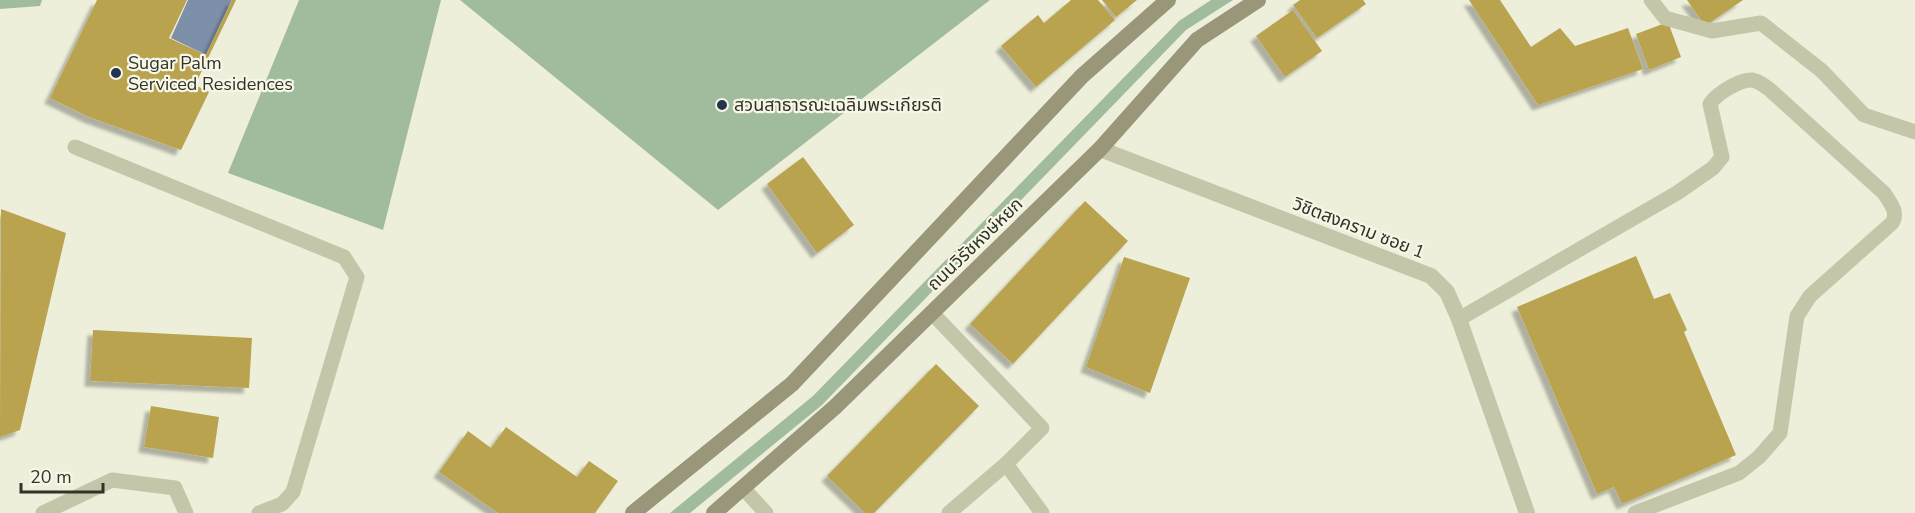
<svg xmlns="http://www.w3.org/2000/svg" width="1915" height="513" font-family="'Nunito Sans','Noto Sans Thai',sans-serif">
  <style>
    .green { fill: #a1bc9d }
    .water { fill: #7e8fa9 }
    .building { fill: #b9a350; filter: url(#shadow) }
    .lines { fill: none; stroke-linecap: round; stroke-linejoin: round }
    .service { stroke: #c5c5a9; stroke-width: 15 }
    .minor { stroke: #c5c5a9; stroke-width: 16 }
    .secondary { stroke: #99967a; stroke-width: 16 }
    .poi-dot { fill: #223450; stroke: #f6f7e7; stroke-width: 2 }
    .labels { text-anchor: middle; stroke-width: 4.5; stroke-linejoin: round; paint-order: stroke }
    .poi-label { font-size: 18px; fill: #333228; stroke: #f6f7e7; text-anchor: start }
    .street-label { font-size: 18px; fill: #333228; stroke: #f6f7e7 }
  </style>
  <defs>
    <filter id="shadow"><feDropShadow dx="-5.5" dy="5.5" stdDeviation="1.5" flood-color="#0004"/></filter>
  </defs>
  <rect width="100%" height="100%" fill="#edefdb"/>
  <g class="green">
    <polygon points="0,0 42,0 40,6 0,9"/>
    <polygon points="299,0 441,0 383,230 228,173"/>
    <polygon points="460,0 990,0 718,210"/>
    <polygon points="1211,0 1233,0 1186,30 822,405 690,513 670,513 813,396 1179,21"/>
  </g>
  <polygon class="water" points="188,0 232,0 206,55 171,38"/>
  <g class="building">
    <polygon points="97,0 187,0 169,38 206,55 232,0 236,0 195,85 209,92 181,150 89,117 50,98"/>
    <polygon points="1071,0 1098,0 1115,20 1036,87 1001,46 1038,15 1044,23"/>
    <polygon points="1102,0 1137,0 1116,17"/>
    <polygon points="1300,0 1363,0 1366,4 1317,38 1293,5"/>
    <polygon points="1469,0 1500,0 1531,47 1560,28 1575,46 1628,28 1643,69 1538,105"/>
    <polygon points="1687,0 1743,0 1705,26"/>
    <polygon points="1293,10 1322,51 1285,77 1256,36"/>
    <polygon points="1668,22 1681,57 1649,70 1636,34"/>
    <polygon points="803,157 854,225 817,253 767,184"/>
    <polygon points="1085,201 1128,241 1013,364 970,324"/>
    <polygon points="1,209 66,233 20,430 0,437"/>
    <polygon points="1636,256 1654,299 1670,293 1687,330 1684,332 1736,455 1622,504 1614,487 1597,494 1517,307"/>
    <polygon points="1124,257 1190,278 1150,393 1086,367"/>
    <polygon points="93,330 252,338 249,388 90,381"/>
    <polygon points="936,364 979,406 874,513 865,513 827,476"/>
    <polygon points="151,406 219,417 213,458 144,447"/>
    <polygon points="506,427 577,477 589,461 618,481 595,513 498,513 439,472 468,431 491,448"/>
  </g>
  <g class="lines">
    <g class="service">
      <polyline points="1651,0 1665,18 1712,31 1761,23 1822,71 1864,115 1915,132"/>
      <polyline points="75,147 344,257 357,277 293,492 282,504 259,513"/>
      <polyline points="932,313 1042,428 1006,464 1042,513"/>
      <path d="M1459 319 1677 193 1713 168 1722 157 1710 104C1716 94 1740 79 1752 80 1759 81 1763 85 1769 89L1884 193C1890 203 1899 212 1892 223L1810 296 1797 316 1780 433 1759 457 1739 473 1635 513"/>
      <polyline points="743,488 766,513"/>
      <polyline points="43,513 112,480 175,488 186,513"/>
      <polyline points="949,513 1006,464"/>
    </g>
    <polyline class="minor" points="1100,149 1431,276 1447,292 1459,319 1527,513"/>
    <g class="secondary">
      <polyline points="633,513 792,384 1082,76 1168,0"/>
      <polyline points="714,513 835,407 1100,149 1197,40 1258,0"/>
    </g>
  </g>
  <g class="poi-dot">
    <circle cx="116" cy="73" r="6"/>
    <circle cx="722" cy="105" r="6"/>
  </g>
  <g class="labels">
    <g class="poi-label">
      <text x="128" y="69">Sugar Palm<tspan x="128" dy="21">Serviced Residences</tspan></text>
      <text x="734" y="111">สวนสาธารณะเฉลิมพระเกียรติ</text>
    </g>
    <g class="street-label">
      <text transform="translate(1359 228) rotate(21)" y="6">วิชิตสงคราม ซอย 1</text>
      <text transform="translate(975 244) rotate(-44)" y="6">ถนนวิรัชหงษ์หยก</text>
    </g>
  </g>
  <path d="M21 483v9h82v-9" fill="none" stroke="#333228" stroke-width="3"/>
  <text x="30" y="483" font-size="18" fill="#333228" stroke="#f6f7e7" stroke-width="4.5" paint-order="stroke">20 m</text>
</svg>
